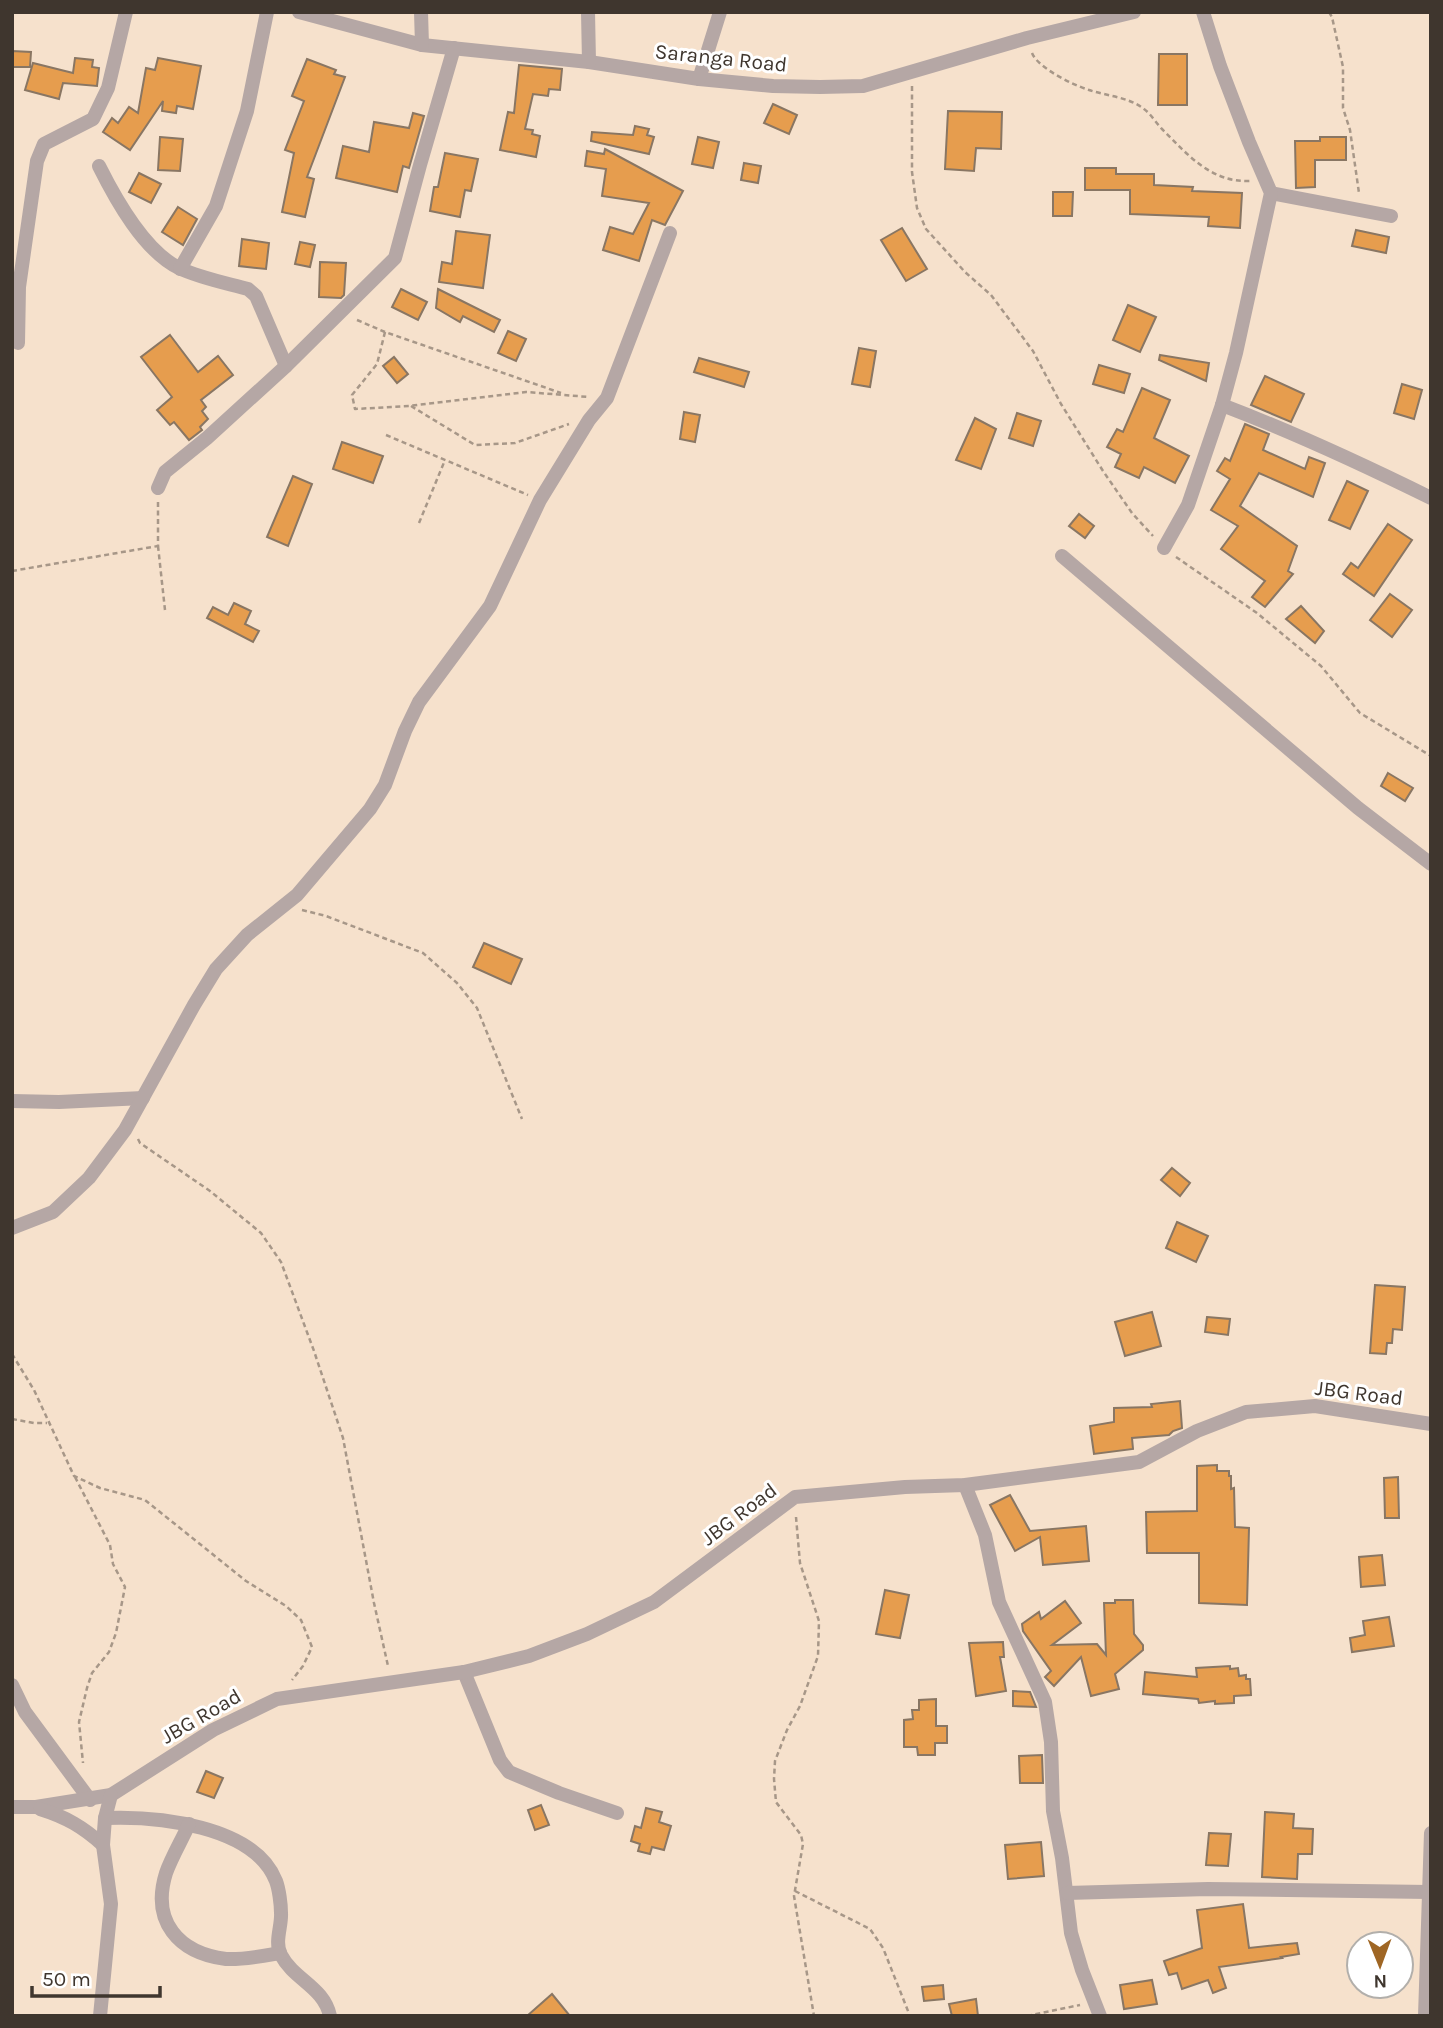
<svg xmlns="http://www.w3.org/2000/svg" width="1443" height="2028" font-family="Karla,sans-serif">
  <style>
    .building { fill: #e69d4e; stroke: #897663; stroke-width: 2 }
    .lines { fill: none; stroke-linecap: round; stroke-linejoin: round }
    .path { stroke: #a79788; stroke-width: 2.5; stroke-dasharray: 5 3.5; stroke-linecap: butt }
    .minor { stroke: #b5a7a5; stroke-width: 14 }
    .labels { text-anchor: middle; stroke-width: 6; stroke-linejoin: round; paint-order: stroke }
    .street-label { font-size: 21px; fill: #3f362e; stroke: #fff }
  </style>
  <rect width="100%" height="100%" fill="#f6e1cc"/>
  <g class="building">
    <polygon points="12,51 31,52 30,67 12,67"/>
    <polygon points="1159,54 1187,54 1187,105 1158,105"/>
    <polygon points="75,58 93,60 92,67 99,68 97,86 63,83 59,99 25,90 33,63 73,73"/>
    <polygon points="158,58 201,66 193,109 177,106 176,113 162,111 163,101 130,150 103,132 112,118 118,123 129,107 138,113 146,68 155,70"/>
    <polygon points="307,59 336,70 334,74 345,77 307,177 314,179 305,217 282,212 294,153 285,150 304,101 292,96"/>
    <polygon points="519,65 562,69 560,90 549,89 548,96 533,94 525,129 533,130 532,134 540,136 536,157 500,150 508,112 514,113"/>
    <polygon points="773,104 797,115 789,134 764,123"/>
    <polygon points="948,111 1002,112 1001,149 976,148 974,171 945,169"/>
    <polygon points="413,113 424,116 409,168 403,166 397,192 336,178 343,146 369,152 374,122 409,128"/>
    <polygon points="635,126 649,129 647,135 654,137 649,154 591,141 592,132 633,135"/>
    <polygon points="160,137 183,139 180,171 158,170"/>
    <polygon points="698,137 719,142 713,168 692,164"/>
    <polygon points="1320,137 1346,137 1346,160 1315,160 1315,187 1296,188 1295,141 1320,141"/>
    <polygon points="605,149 683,191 665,225 652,220 639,261 603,250 610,227 633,234 649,203 602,196 606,169 585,166 587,151 604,154"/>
    <polygon points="445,153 478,159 471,191 465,190 460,217 430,211 434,187 438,187"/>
    <polygon points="744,163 761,166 758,183 741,180"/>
    <polygon points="1085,168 1116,168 1116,174 1154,174 1154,185 1193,187 1192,191 1242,193 1240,228 1208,226 1209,217 1130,214 1130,190 1085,190"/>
    <polygon points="139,173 161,184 151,203 129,192"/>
    <polygon points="1053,192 1073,192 1072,216 1053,216"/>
    <polygon points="178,207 197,219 183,245 162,232"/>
    <polygon points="902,228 927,269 906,281 881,240"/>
    <polygon points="1356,230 1389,237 1386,253 1352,246"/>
    <polygon points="456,231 490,235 483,288 439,282 442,262 452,264"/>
    <polygon points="242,239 269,243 266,269 239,266"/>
    <polygon points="300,242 315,245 310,267 295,264"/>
    <polygon points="320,262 346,263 344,295 341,298 319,297"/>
    <polygon points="401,289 427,302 418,320 392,307"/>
    <polygon points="438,289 500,320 494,332 463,316 460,322 436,308"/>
    <polygon points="1128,305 1156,317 1140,352 1113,340"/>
    <polygon points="508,331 526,339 516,361 498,353"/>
    <polygon points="170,335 198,372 218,356 233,375 201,400 206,407 202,411 208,419 200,427 202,430 189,440 174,422 170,425 157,410 172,397 141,357"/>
    <polygon points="859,348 876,351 870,387 852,384"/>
    <polygon points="1160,355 1209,363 1206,381 1159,360"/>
    <polygon points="394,357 408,374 397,383 383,366"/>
    <polygon points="699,358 749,372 744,387 694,372"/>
    <polygon points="1099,365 1130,374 1124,393 1093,384"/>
    <polygon points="1265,376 1304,394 1291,422 1251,405"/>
    <polygon points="1402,384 1422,390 1414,419 1394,413"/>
    <polygon points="1142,388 1170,400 1154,438 1189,456 1175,483 1144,467 1139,478 1115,467 1121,454 1107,447 1117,429 1123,432"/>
    <polygon points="684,412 700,415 695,442 680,439"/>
    <polygon points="1017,413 1041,421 1033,446 1009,438"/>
    <polygon points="975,418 996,429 981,469 956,460"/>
    <polygon points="1245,424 1269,434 1263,450 1305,469 1309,457 1325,463 1313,497 1259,473 1240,506 1297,546 1288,571 1293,574 1265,607 1252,597 1265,581 1221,549 1238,526 1211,510 1230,479 1217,471 1225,458 1230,461"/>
    <polygon points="342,442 383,456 373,483 333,469"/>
    <polygon points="293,476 312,484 288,546 267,537"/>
    <polygon points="1347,481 1368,491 1350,529 1329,520"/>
    <polygon points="1079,514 1094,526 1085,538 1069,526"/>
    <polygon points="1388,524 1412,540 1374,596 1343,574 1351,563 1358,568"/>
    <polygon points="1390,594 1412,610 1392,637 1370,620"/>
    <polygon points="234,603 251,611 245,624 259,631 253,642 207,618 213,607 228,615"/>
    <polygon points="1301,606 1324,631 1315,643 1286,619"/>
    <polygon points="1388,773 1413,788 1405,801 1381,786"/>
    <polygon points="484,943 522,959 511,984 473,967"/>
    <polygon points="1172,1168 1190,1183 1180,1196 1161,1180"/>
    <polygon points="1177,1222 1208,1236 1196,1262 1166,1248"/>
    <polygon points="1375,1285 1405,1287 1402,1330 1393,1329 1392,1343 1387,1343 1386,1354 1370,1353"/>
    <polygon points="1152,1312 1161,1346 1125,1356 1115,1322"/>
    <polygon points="1207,1317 1230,1319 1228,1335 1205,1332"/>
    <polygon points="1180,1401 1182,1428 1173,1431 1169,1435 1132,1438 1133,1449 1094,1454 1090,1426 1114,1422 1114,1408 1152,1407 1151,1404"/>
    <polygon points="1217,1465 1217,1471 1229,1471 1229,1476 1231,1476 1231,1489 1234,1488 1235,1527 1249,1528 1247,1605 1199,1603 1199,1553 1147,1553 1146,1512 1197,1511 1197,1466"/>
    <polygon points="1398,1477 1399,1518 1385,1518 1384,1478"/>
    <polygon points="1010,1495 1030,1531 1086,1526 1089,1561 1043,1565 1040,1537 1015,1551 990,1505"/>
    <polygon points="1382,1555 1385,1585 1361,1587 1359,1557"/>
    <polygon points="885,1590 909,1595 900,1638 876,1634"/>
    <polygon points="1115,1600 1133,1600 1134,1634 1143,1645 1143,1650 1115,1674 1119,1689 1091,1696 1081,1657 1054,1686 1045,1677 1051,1671 1023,1631 1022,1624 1039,1612 1041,1619 1065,1601 1081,1623 1052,1645 1097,1644 1106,1655 1104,1603 1115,1603"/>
    <polygon points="1389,1617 1394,1646 1352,1652 1350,1638 1365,1635 1363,1621"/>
    <polygon points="1003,1642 1004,1657 1000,1657 1006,1691 976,1696 969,1643"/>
    <polygon points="1230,1666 1230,1669 1238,1668 1239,1676 1246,1675 1246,1679 1250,1679 1251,1695 1234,1696 1234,1703 1215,1704 1215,1701 1199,1703 1198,1699 1143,1694 1145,1672 1197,1677 1196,1668"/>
    <polygon points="1013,1691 1030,1692 1036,1707 1013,1706"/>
    <polygon points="936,1699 936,1726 947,1726 947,1743 935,1743 935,1755 918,1755 917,1747 904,1747 904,1720 913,1719 912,1710 919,1710 919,1700"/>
    <polygon points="1042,1755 1043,1783 1020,1783 1019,1756"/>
    <polygon points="206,1771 223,1778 214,1798 197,1792"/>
    <polygon points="541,1805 549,1825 535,1830 528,1810"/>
    <polygon points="646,1808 662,1812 659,1822 671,1826 664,1850 652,1847 650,1854 638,1851 640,1844 631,1841 635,1826 641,1828"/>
    <polygon points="1265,1812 1294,1814 1293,1828 1313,1829 1312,1854 1298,1854 1297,1879 1262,1877"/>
    <polygon points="1209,1833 1231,1834 1228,1866 1206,1865"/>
    <polygon points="1041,1842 1044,1876 1008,1879 1005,1845"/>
    <polygon points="1243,1904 1249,1948 1297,1943 1299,1954 1281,1957 1282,1958 1219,1967 1226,1988 1213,1993 1208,1980 1182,1989 1177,1973 1169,1975 1164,1961 1202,1948 1197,1910"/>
    <polygon points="1152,1980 1157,2004 1124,2009 1120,1985"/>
    <polygon points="943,1985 944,1999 924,2001 922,1987"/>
    <polygon points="552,1994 570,2016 527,2016"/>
    <polygon points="976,1999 978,2016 952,2016 949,2004"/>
  </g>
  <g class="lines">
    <g class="path">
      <polyline points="1329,12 1332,17 1343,67 1343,108 1350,130 1359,193"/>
      <path d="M1032 53C1038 68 1073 85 1089 90 1107 96 1129 97 1144 109 1151 114 1156 123 1162 129 1188 155 1211 183 1251 181"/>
      <polyline points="912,86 912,172 917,208 926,229 965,272 991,295 1033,351 1061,404 1103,471 1132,513 1153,536"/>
      <polyline points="357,320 385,332 561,393"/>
      <polyline points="385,332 377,364 352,395 355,409 409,406 526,392 589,397"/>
      <polyline points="411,406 475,445 515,443 569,424"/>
      <polyline points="386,435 528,495"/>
      <polyline points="419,523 445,460"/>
      <polyline points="158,546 165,610"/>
      <polyline points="1176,557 1257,613 1321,666 1360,713 1431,756"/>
      <polyline points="12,571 158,546 158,502"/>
      <polyline points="302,910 326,916 423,953 457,983 477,1008 522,1119"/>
      <polyline points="138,1139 140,1143 210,1191 261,1233 281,1262 314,1351 343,1438 374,1603 388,1666"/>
      <polyline points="12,1354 34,1390 74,1476 100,1488 145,1500 246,1581 286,1606 301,1620 312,1647 303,1666 292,1680"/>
      <polyline points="12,1419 34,1423 47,1423"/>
      <polyline points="75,1477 110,1545 113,1564 125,1587 116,1633 109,1652 92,1673 87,1688 79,1722 83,1763"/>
      <polyline points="796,1517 800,1563 819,1621 818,1656 800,1706 787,1730 775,1761 774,1779 776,1802 801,1835 803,1844 794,1896 814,2016"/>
      <polyline points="795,1891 870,1929 883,1948 910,2016"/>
      <polyline points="1027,2016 1080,2005"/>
    </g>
    <g class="minor">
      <polyline points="299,12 422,45 589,62 699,79 773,86 820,87 863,86 1027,38 1134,12"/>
      <polyline points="421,12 422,45"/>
      <polyline points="588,12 589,62"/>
      <polyline points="699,79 720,12"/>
      <path d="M99 166C116 200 144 251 179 268 200 278 226 283 248 289L256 296 286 366"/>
      <polyline points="1271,193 1391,216"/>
      <polyline points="180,269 216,206 247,111 267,12"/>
      <polyline points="18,343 19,287 37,161 44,144 93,119 108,88 126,12"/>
      <path d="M1222 405C1293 432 1362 464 1431 498"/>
      <polyline points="158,488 165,472 207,438 286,366 395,258 420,165 454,48"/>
      <polyline points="1164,548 1188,505 1222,405 1236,353 1271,193 1249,142 1220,66 1203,12"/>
      <polyline points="1062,556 1358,808 1431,864"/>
      <polyline points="12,1101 59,1102 143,1098"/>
      <polyline points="12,1228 53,1212 89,1178 125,1130 194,1005 216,969 247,935 297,895 370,809 385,785 405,731 419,702 490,606 540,500 589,420 607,398 670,233"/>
      <polyline points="965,1485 985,1535 999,1602 1045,1702 1051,1742 1053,1811 1062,1858 1071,1933 1082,1970 1100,2016"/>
      <polyline points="464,1672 500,1760 509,1772 559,1793 617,1813"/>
      <polyline points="12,1685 25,1712 90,1800"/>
      <polyline points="12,1807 36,1807 111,1795 213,1730 277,1699 464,1672 529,1656 587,1634 654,1602 795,1497 905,1487 965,1485 1139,1462 1197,1431 1246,1412 1315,1406 1431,1424"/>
      <path d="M40 1809C66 1817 83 1827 103 1845"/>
      <path d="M105 1818C156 1816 254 1825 276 1881 279 1889 281 1904 281 1913 282 1926 274 1942 281 1955 294 1980 324 1987 330 2016"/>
      <path d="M189 1824C182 1840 172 1856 166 1873 151 1921 178 1953 226 1959 243 1960 263 1956 280 1953"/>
      <polyline points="1067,1893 1208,1889 1429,1892"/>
      <polyline points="100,2016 111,1904 103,1845 105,1818 111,1795"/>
      <polyline points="1425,2016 1431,1833"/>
    </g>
  </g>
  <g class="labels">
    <g class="street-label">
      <text transform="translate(721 58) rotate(6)" y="7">Saranga Road</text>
      <text transform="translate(1359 1393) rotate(7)" y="7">JBG Road</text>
      <text transform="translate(739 1514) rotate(-37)" y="7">JBG Road</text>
      <text transform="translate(201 1716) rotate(-30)" y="7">JBG Road</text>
    </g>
  </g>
  <rect width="1443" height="2028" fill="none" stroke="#3f362e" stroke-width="28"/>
  <g transform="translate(1380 1965) rotate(179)"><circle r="33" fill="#ffffff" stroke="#b2afab" stroke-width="2"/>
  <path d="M0-5L12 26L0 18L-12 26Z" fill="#9f6624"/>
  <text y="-10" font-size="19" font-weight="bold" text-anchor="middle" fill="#3f362e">N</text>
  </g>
  <path d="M32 1986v10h128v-10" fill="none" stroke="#3f362e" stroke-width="3.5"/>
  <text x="42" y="1986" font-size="21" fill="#3f362e" stroke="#ffffff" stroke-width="5" paint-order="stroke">50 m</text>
</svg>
